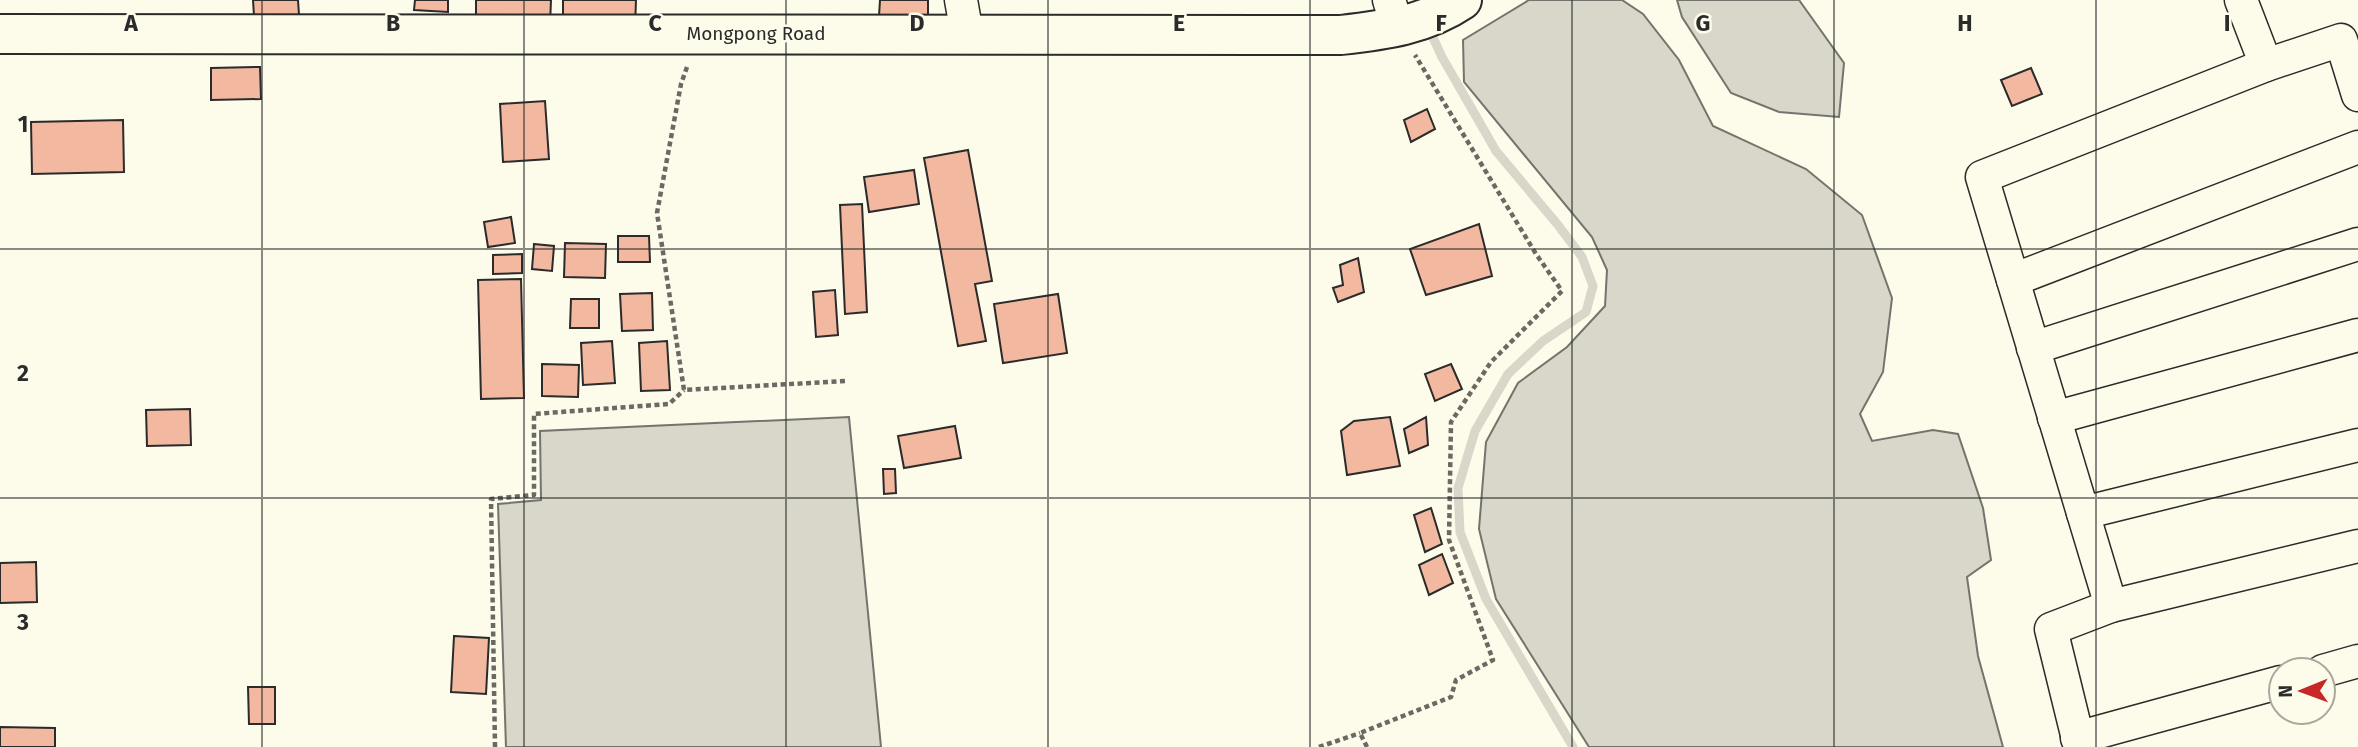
<svg xmlns="http://www.w3.org/2000/svg" width="2358" height="747" font-family="'Fira Sans',sans-serif">
  <style>
    .water { fill: #d8d7c9; stroke: #74746e; stroke-width: 2 }
    .lines { fill: none; stroke-linecap: round; stroke-linejoin: round }
    .stream { stroke: #d8d7c9; stroke-width: 9 }
    .building { fill: #f2b8a0; stroke: #2b2b2b; stroke-width: 2 }
    .minor-casing { stroke: #2b2b2b; stroke-width: 35 }
    .major-casing { stroke: #2b2b2b; stroke-width: 42 }
    .path { stroke: #6a6964; stroke-width: 4.5; stroke-dasharray: 5 3.5; stroke-linecap: butt }
    .minor { stroke: #fdfbea; stroke-width: 32 }
    .major { stroke: #fdfbea; stroke-width: 38 }
    .grid { fill: none; stroke: #2b2b2b; stroke-width: 2; stroke-opacity: 0.55 }
    .labels { text-anchor: middle; stroke-width: 5; stroke-linejoin: round; paint-order: stroke }
    .street-label { font-size: 19px; fill: #2b2b2b; stroke: #fdfbea }
    .grid-label { font-size: 23px; text-anchor: middle; font-weight: bold; fill: #2b2b2b; stroke: #fdfbea; stroke-width: 5; stroke-linejoin: round; paint-order: stroke }
  </style>
  <rect width="100%" height="100%" fill="#fdfbea"/>
  <g class="water">
    <polygon points="1529,0 1622,0 1643,14 1679,60 1713,126 1806,169 1862,215 1892,298 1883,372 1860,414 1872,441 1933,430 1958,434 1983,508 1991,560 1967,577 1978,656 2003,747 1589,747 1496,599 1479,529 1486,442 1518,383 1567,347 1605,306 1607,270 1592,237 1464,82 1463,40"/>
    <polygon points="1677,0 1799,0 1844,63 1839,117 1779,112 1731,93 1682,17"/>
    <polygon points="849,417 881,747 506,747 498,504 541,500 540,431"/>
  </g>
  <g class="lines">
    <polyline class="stream" points="1428,27 1442,57 1496,151 1558,225 1582,257 1593,286 1586,312 1543,341 1508,374 1475,431 1458,488 1460,532 1486,599 1573,747"/>
  </g>
  <g class="building">
    <polygon points="253,0 298,0 299,15 254,16"/>
    <polygon points="415,0 448,0 448,12 414,10"/>
    <polygon points="476,0 551,0 550,25 476,24"/>
    <polygon points="563,0 636,0 635,28 563,27"/>
    <polygon points="880,0 928,0 928,16 879,16"/>
    <polygon points="260,67 261,99 211,100 211,68"/>
    <polygon points="2031,68 2042,94 2012,106 2001,80"/>
    <polygon points="545,101 549,159 503,162 500,104"/>
    <polygon points="1427,109 1435,129 1411,142 1404,120"/>
    <polygon points="123,120 124,172 32,174 31,122"/>
    <polygon points="968,150 992,281 975,284 986,341 958,346 924,158"/>
    <polygon points="914,170 919,204 869,212 864,177"/>
    <polygon points="862,204 867,312 845,314 840,205"/>
    <polygon points="511,217 515,243 488,247 484,222"/>
    <polygon points="1479,224 1492,276 1426,295 1410,249"/>
    <polygon points="618,236 649,236 650,262 618,262"/>
    <polygon points="565,243 606,244 605,278 564,277"/>
    <polygon points="534,244 554,246 552,271 532,269"/>
    <polygon points="522,254 522,273 493,274 493,255"/>
    <polygon points="1358,258 1364,292 1338,302 1333,288 1343,285 1340,265"/>
    <polygon points="521,279 524,398 481,399 478,280"/>
    <polygon points="835,290 838,335 816,337 813,292"/>
    <polygon points="652,293 653,330 622,331 620,294"/>
    <polygon points="1058,294 1067,353 1003,363 994,304"/>
    <polygon points="571,299 599,299 599,328 570,328"/>
    <polygon points="612,341 615,383 583,385 581,343"/>
    <polygon points="667,341 670,390 641,391 639,343"/>
    <polygon points="542,364 579,365 578,397 542,396"/>
    <polygon points="1451,364 1462,389 1435,401 1425,374"/>
    <polygon points="190,409 191,445 147,446 146,410"/>
    <polygon points="1390,417 1400,466 1347,475 1341,431 1354,421"/>
    <polygon points="1426,417 1428,445 1409,453 1404,429"/>
    <polygon points="955,426 961,458 904,468 898,436"/>
    <polygon points="883,469 895,469 896,493 884,494"/>
    <polygon points="1431,508 1442,544 1425,552 1414,515"/>
    <polygon points="1442,554 1453,583 1429,595 1419,565"/>
    <polygon points="36,562 37,602 0,603 0,563"/>
    <polygon points="454,636 489,638 486,694 451,692"/>
    <polygon points="248,687 275,687 275,724 249,724"/>
    <polygon points="0,727 55,728 55,747 0,747"/>
  </g>
  <g class="lines">
    <defs>
      <g id="minor">
        <polyline points="961,0 967,34"/>
        <polyline points="1389,0 1398,28"/>
        <polyline points="2241,0 2266,65"/>
        <polyline points="2013,280 2358,147"/>
        <polyline points="2033,348 2358,244"/>
        <polyline points="2054,418 2358,335"/>
        <polyline points="2083,513 2358,445"/>
        <polyline points="2111,606 2358,546"/>
        <polyline points="2323,671 2358,661"/>
        <polyline points="2077,738 2281,682"/>
        <polyline points="2080,747 2051,629 2111,606 1982,177 2266,65 2341,40 2358,95"/>
      </g>
      <path id="major" d="M0 34 1341 35C1385 30 1425 25 1462 0"/>
    </defs>
    <use href="#minor" class="minor-casing"/>
    <use href="#major" class="major-casing"/>
    <g class="path">
      <polyline points="687,67 681,84 657,213 684,390 845,381"/>
      <polyline points="495,747 491,499 534,495 534,414 669,404 684,390"/>
      <polyline points="1319,747 1360,733"/>
      <polyline points="1367,747 1360,733 1451,697 1456,680 1493,660 1449,540 1451,422 1491,362 1562,291 1536,254 1415,55"/>
    </g>
    <use href="#minor" class="minor"/>
    <use href="#major" class="major"/>
  </g>
  <path class="grid" d="M262 0V747M524 0V747M786 0V747M1048 0V747M1310 0V747M1572 0V747M1834 0V747M2096 0V747M0 249H2358M0 498H2358"/>
  <g class="labels">
    <g class="street-label">
      <text x="756" y="40">Mongpong Road</text>
    </g>
  </g>
  <g class="grid-label">
    <text x="131" y="31">A</text>
    <text x="393" y="31">B</text>
    <text x="655" y="31">C</text>
    <text x="917" y="31">D</text>
    <text x="1179" y="31">E</text>
    <text x="1441" y="31">F</text>
    <text x="1703" y="31">G</text>
    <text x="1965" y="31">H</text>
    <text x="2227" y="31">I</text>
    <text x="23" y="132">1</text>
    <text x="23" y="381">2</text>
    <text x="23" y="630">3</text>
  </g>
  <g transform="translate(2302 691) rotate(269)"><circle r="33" fill="#fdfbea" stroke="#a9a89e" stroke-width="2"/>
  <path d="M0-5L12 26L0 18L-12 26Z" fill="#c62828"/>
  <text y="-10" font-size="19" font-weight="bold" text-anchor="middle" fill="#2b2b2b">N</text>
  </g>
</svg>
